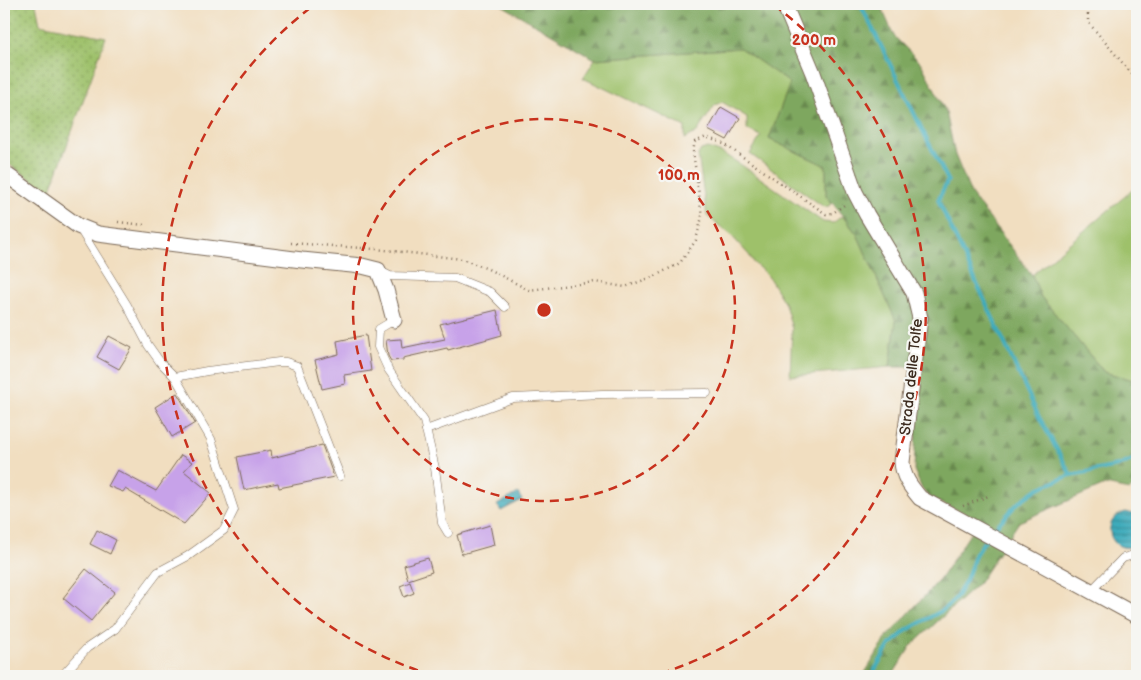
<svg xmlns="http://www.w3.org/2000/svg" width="1141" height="680" font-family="'Balsamiq Sans',sans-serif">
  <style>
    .grass { fill: #9ec16b; stroke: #6c7644 }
    .forest { fill: url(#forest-firs); stroke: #5c683e }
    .garden { fill: url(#garden-dots); stroke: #6c7644 }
    .water { fill: url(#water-rules); stroke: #3c6a6c }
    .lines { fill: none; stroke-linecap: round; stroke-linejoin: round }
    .stream { stroke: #3dabbb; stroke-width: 4 }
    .building { fill: #c7a2e9 }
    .service-casing { stroke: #7b6957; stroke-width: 9 }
    .minor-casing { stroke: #7b6957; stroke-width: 17 }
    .path { stroke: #7b6957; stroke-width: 2.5; stroke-dasharray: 1 4; stroke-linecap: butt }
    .service { stroke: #fff; stroke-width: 8 }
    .minor { stroke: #fff; stroke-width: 15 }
    .ring { fill: none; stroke: #c8321e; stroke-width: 2.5; stroke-dasharray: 9 6 }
    .labels { text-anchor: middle; stroke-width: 4.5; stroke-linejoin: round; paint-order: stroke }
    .street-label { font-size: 15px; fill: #3b2a1e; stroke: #f6f6f2 }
    .centre { fill: #c8321e; stroke: #f6f6f2; stroke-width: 2.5 }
    .ring-label { font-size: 15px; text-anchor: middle; font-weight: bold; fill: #c8321e; stroke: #f6f6f2; stroke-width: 4.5; stroke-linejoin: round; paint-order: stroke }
  </style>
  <defs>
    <pattern id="forest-firs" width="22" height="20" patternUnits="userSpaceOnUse" patternTransform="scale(1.25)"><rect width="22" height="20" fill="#7ea75f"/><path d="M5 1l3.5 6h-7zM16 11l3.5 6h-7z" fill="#68884e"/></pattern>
    <pattern id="garden-dots" width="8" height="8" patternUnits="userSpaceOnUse" patternTransform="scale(1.25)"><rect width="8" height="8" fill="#9ec16b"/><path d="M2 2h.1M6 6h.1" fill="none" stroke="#829d57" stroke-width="1.8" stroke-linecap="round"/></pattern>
    <pattern id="water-rules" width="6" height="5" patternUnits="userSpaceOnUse" patternTransform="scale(1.25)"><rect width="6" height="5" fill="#3dabbb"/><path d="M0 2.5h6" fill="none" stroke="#348b97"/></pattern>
  </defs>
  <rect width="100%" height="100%" fill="#f6f6f2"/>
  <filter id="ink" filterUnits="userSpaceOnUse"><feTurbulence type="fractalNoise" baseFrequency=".02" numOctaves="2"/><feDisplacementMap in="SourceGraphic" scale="10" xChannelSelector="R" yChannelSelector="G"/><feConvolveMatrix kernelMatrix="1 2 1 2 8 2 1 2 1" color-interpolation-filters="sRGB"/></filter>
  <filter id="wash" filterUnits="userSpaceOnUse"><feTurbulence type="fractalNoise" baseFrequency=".0096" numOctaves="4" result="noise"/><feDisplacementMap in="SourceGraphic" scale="20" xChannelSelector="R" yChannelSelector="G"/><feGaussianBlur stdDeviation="1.12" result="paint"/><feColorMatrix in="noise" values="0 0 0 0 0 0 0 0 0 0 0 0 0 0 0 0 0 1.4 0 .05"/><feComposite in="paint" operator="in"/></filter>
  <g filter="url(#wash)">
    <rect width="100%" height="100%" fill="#f1dec0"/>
    <g class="grass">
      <polygon points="740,48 790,83 769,139 826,166 826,195 832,203 829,206 824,207 750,154 761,136 747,129 747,117 722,102 715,105 697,132 685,139 685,127 583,78 595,59"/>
      <polygon points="708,148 722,153 743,166 823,222 833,223 842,216 857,234 896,321 890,367 790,376 792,328 785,304 768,276 755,264 749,255 730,234 707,216 698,155 701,150"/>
      <polygon points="1137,186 1137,381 1104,372 1041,297 1032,275"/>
    </g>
    <polygon class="forest" points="500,4 880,4 894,36 921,63 946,112 955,155 971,194 1032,275 1041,297 1104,372 1137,381 1137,485 1129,490 1105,485 1019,522 978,584 911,646 892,676 863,676 887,637 940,579 980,519 930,499 922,489 914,470 919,367 890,367 896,321 857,234 826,195 826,166 769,139 790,83 740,48 595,59"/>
    <polygon class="garden" points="4,4 36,4 40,24 106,37 50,192 4,161"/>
    <g class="water">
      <polygon points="518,493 522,500 501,511 497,505"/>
      <path d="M1126 512 1137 515V545C1111 558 1097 519 1126 512Z"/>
    </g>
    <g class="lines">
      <g class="stream">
        <path d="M860 4C890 62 917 122 948 180L938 200 1039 417 1071 475"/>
        <polyline points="990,533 1019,502 1037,489 1071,475 1118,466 1137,458"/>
        <polyline points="871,676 889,646 907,630 943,610 956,598 966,580 976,553 986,539"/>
      </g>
    </g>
    <g id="blocks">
      <g class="building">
        <polygon points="721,107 740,118 727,140 708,130"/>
        <polygon points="497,310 502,335 448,350 447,348 403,358 403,360 391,361 388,356 386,340 401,339 402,348 445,339 440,324"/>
        <polygon points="366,335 371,371 344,375 345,384 322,389 315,360 339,354 337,341"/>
        <polygon points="109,336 132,348 119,369 97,357"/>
        <polygon points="177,393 195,423 172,437 155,407"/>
        <polygon points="322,445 334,477 279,488 278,483 244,490 237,457 271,450 272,458"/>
        <polygon points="181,455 192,462 184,471 211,493 184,524 125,489 123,492 108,486 117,470 156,491"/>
        <polygon points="490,525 494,545 462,554 457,535"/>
        <polygon points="97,530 116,540 110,554 90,544"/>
        <polygon points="428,558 432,572 408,580 404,565"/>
        <polygon points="86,569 115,592 91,621 63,598"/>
        <polygon points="410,582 414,593 404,597 400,586"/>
      </g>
    </g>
  </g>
  <g filter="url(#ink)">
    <use href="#blocks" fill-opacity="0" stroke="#7b6957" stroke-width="1"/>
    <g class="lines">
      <defs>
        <g id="service">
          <polyline points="4,141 4,148"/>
          <polyline points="80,229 127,305 148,345 160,362 175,377 207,371 279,362 286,362 297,366 340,476"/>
          <polyline points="380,271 390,276 455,278 490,292 505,307"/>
          <polyline points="394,320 379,329 378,347 388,369 424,421 435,468 442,523 448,533"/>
          <polyline points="426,430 513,398 602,394 707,393"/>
          <polyline points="1091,591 1123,558 1137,554"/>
          <polyline points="62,676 87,648 115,629 158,572 188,556 224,530 234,510 211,439 175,377"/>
        </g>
        <g id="minor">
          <path d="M784 4 813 73 855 192 867 215 914 293 920 318 902 462C903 477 910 486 920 498L1137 616"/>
          <polyline points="4,173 78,226 98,234 302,260 362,266 378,270 386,290 394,320"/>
        </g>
      </defs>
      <use href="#service" class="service-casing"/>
      <use href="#minor" class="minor-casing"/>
      <g class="path">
        <polyline points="1088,4 1088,22 1137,80"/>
        <polyline points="118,222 144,225"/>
        <polyline points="291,243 376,249 462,259 488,269 529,290 595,282 625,287 655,276 680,263 696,240 702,217 693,151 695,142 706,137 724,144 826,214 833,213 847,203"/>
        <polyline points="963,506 991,495"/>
      </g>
      <use href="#service" class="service"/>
      <use href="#minor" class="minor"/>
    </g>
  </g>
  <g class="ring">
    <circle cx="544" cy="310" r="191"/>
    <path d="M432 675A382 382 0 0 1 314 5M774 5A382 382 0 0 1 656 675"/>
  </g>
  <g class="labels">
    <g class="street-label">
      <text transform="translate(911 377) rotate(-84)" y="5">Strada delle Tolfe</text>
    </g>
  </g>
  <circle cx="544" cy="310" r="8" class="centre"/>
  <g class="ring-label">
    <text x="814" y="45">200 m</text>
    <text x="679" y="180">100 m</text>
  </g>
  <rect width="1141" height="680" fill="none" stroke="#f6f6f2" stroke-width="20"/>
</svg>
